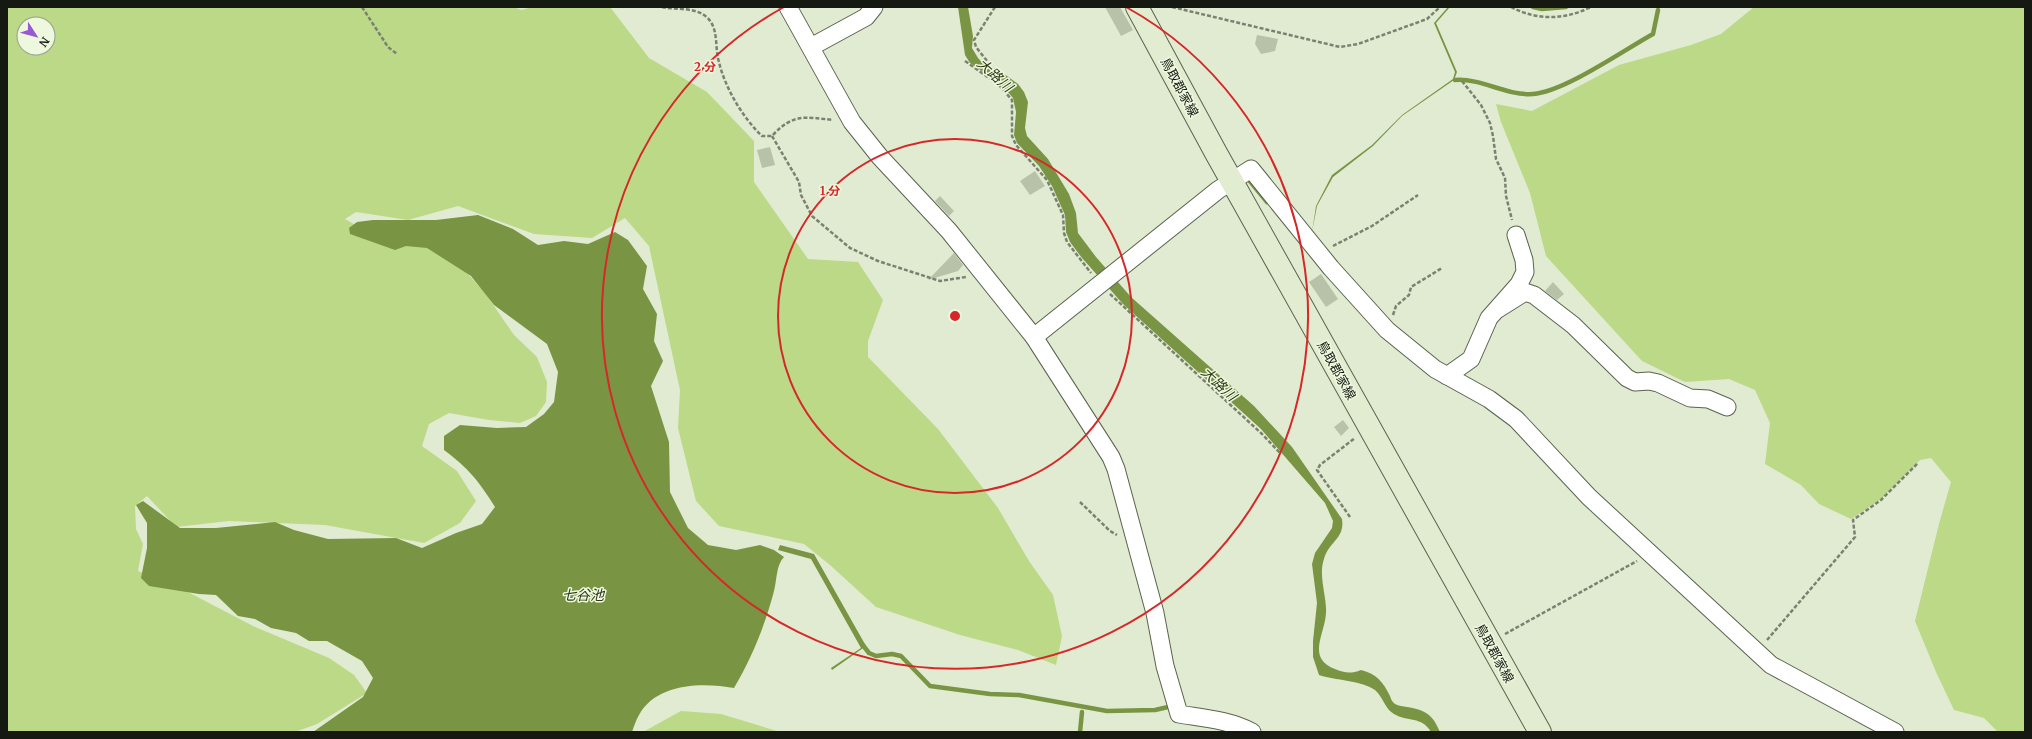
<svg xmlns="http://www.w3.org/2000/svg" width="2032" height="739" font-family="Merriweather,'Noto Sans JP',serif">
  <style>
    .green { fill: #bbd986; fill-rule: evenodd }
    .water { fill: #799543 }
    .lines { fill: none; stroke-linecap: round; stroke-linejoin: round }
    .stream { stroke: #799543; stroke-width: 4.5 }
    .building { fill: #b8c2a9 }
    .street-casing { stroke: #5a634d; stroke-width: 19 }
    .secondary-casing { stroke: #5a634d; stroke-width: 24 }
    .path { stroke: #7b8171; stroke-width: 2.5; stroke-dasharray: 4 2; stroke-linecap: butt }
    .street { stroke: #fff; stroke-width: 17 }
    .secondary { stroke: #e2ecd0; stroke-width: 22 }
    .ring { fill: none; stroke: #d62828; stroke-width: 2 }
    .labels { text-anchor: middle; stroke-width: 3; stroke-linejoin: round; paint-order: stroke }
    .street-label { font-size: 13px; fill: #161911; stroke: #eef8df }
    .water-label { font-size: 14px; font-style: italic; fill: #2d3916; stroke: #eef8df }
    .centre { fill: #d62828; stroke: #eef8df; stroke-width: 2 }
    .ring-label { font-size: 12px; text-anchor: middle; font-weight: bold; fill: #d62828; stroke: #eef8df; stroke-width: 3; stroke-linejoin: round; paint-order: stroke }
  </style>
  <rect width="100%" height="100%" fill="#e1ebd2"/>
  <g class="green">
    <path d="M7 7H513L522 10 532 7H610L649 58 707 92 754 141V182L808 259 858 262 883 300 868 341V357L938 429 998 508 1029 561 1053 595 1062 636 1056 665 1018 650 960 635 876 607 830 565 804 544 719 526 696 501 678 428 680 390 649 246 625 218 592 238 534 234 458 206 408 220 356 212 345 219 369 233H407L450 254 485 293 514 335 537 357 547 382 546 402 536 416 520 423 489 420 449 413 429 424 422 446 457 471 476 501 460 523 424 543 325 525 229 521 176 527 147 496 135 506 136 529 143 544 138 571 186 591 253 626 329 658 354 675 367 693 317 724 295 732H7ZM24 24H48V48H24Z"/>
    <polygon points="1754,7 2025,7 2025,732 1998,732 1984,718 1954,710 1936,672 1915,621 1939,524 1951,482 1931,458 1920,460 1881,499 1851,519 1819,504 1801,485 1765,464 1770,423 1755,390 1729,379 1685,382 1642,361 1546,256 1530,193 1501,122 1496,104 1532,111 1619,65 1691,45 1721,34"/>
    <polygon points="681,711 721,714 780,732 643,732"/>
  </g>
  <g class="water">
    <path d="M958 7H968L973 36 972 48 978 58 988 69 996 68 1018 84 1024 92 1028 102 1025 128 1027 136 1048 159 1069 194 1076 213 1078 233 1096 257 1131 297 1254 406 1292 447 1342 519C1345 539 1329 541 1324 559 1318 576 1327 596 1326 613 1325 634 1306 658 1335 669 1344 673 1351 674 1361 670 1377 674 1383 682 1390 696 1391 699 1392 702 1395 704 1399 706 1403 706 1407 707 1426 710 1433 715 1440 732H1431C1422 716 1407 722 1394 714 1385 709 1383 697 1375 690 1363 681 1334 680 1319 675L1313 657V641L1317 603 1312 564 1315 553 1332 528 1333 521 1325 503 1261 429 1123 304 1082 258 1070 242 1066 232 1065 215 1052 186 1039 166 1017 143 1014 135 1016 112 1013 98 1001 84 970 63 965 55Z"/>
    <polygon points="1448,7 1450,7 1436,23 1457,72 1454,80 1402,116 1373,146 1333,177 1317,206 1312,232 1316,206 1332,175 1372,145 1402,115 1453,79 1455,72 1434,23"/>
    <path d="M478 215 513 229 538 245 564 241 588 244 615 232 628 240 647 266 643 289 657 314 654 341 663 361 651 386 669 442 670 492 688 528 708 545 736 550 760 545 774 550 784 557C776 565 777 580 774 591 765 625 752 658 734 688 703 682 656 683 639 715 636 720 634 726 632 732H313L363 697 373 678 362 661 327 641H309L296 633 271 628 255 619 238 616 216 595 199 594 149 586 141 578 147 548V523L136 505 143 501 180 528H216L275 522 294 530 328 539 396 538 422 548 456 533 482 524 495 507C479 481 468 468 444 450V436L460 425 497 428 526 427 544 414 554 402 558 372 547 344 494 305 471 276 427 248 406 246 395 250 350 234 349 228 357 222 373 220H436Z"/>
    <polygon points="780,545 814,554 866,646 832,670 831,668 861,648 811,559 778,550"/>
  </g>
  <g class="lines">
    <g class="stream">
      <polyline points="1533,7 1542,9 1566,7"/>
      <path d="M1455 80C1482 78 1506 96 1533 94 1564 92 1624 50 1653 34L1658 10"/>
      <polyline points="1249,180 1267,202"/>
      <polyline points="862,644 869,653 876,656 892,654 901,656 930,686 990,694 1019,695 1107,711 1155,710 1168,707"/>
      <polyline points="1080,732 1082,712"/>
    </g>
  </g>
  <g class="building">
    <polygon points="1105,7 1120,7 1133,30 1121,36"/>
    <polygon points="1257,35 1278,39 1275,51 1261,54 1255,44"/>
    <polygon points="770,147 775,165 762,168 757,150"/>
    <polygon points="1035,171 1045,186 1030,195 1020,181"/>
    <polygon points="940,196 954,211 949,216 935,201"/>
    <polygon points="954,253 963,265 958,271 928,280"/>
    <polygon points="1321,274 1338,299 1326,307 1309,282"/>
    <polygon points="1553,282 1564,294 1557,300 1545,291"/>
    <polygon points="1343,420 1349,428 1341,436 1334,427"/>
  </g>
  <g class="lines">
    <defs>
      <g id="street">
        <path d="M788 7 852 122 880 157 949 231 1034 337 1111 457 1116 469 1155 613 1165 666 1179 714C1203 718 1230 720 1252 732"/>
        <polyline points="811,47 866,17 874,7"/>
        <polyline points="1498,309 1525,292 1534,295 1573,325 1627,378 1635,382 1649,381 1658,383 1690,398 1708,399 1727,407"/>
        <polyline points="1034,337 1218,190 1251,169 1331,268 1387,330 1435,369 1489,399 1516,419 1589,497 1771,665 1895,732"/>
        <polyline points="1447,376 1471,359 1489,318 1519,284 1525,272 1524,260 1516,235"/>
      </g>
      <polyline id="secondary" points="1137,7 1216,153 1540,732"/>
    </defs>
    <use href="#street" class="street-casing"/>
    <use href="#secondary" class="secondary-casing"/>
    <g class="path">
      <polyline points="362,7 388,47 397,54"/>
      <path d="M662 7C675 10 692 7 704 15 720 26 714 46 719 62 725 88 743 118 762 136H772C793 113 805 117 833 120"/>
      <polyline points="995,7 974,40 976,47 991,66 995,82"/>
      <polyline points="1172,7 1340,47 1358,44 1427,19 1440,7"/>
      <path d="M1511 7C1538 21 1564 20 1591 7"/>
      <polyline points="965,61 999,85 1012,100 1012,136 1016,145 1047,180 1063,215 1064,233 1067,242 1091,273"/>
      <polyline points="1462,81 1481,105 1490,123 1493,136 1496,159 1505,178 1506,196 1512,220"/>
      <polyline points="772,136 799,182 801,195 812,216 850,248 878,261 940,281 966,277"/>
      <polyline points="1333,246 1372,226 1418,195"/>
      <polyline points="1110,294 1262,434 1280,453"/>
      <polyline points="1393,315 1396,306 1409,295 1411,287 1442,268"/>
      <polyline points="1080,502 1110,531 1117,535"/>
      <polyline points="1350,517 1317,470 1320,465 1355,438"/>
      <polyline points="1505,634 1637,561"/>
      <polyline points="1767,640 1855,537 1853,520 1881,500 1918,463"/>
    </g>
    <use href="#street" class="street"/>
    <use href="#secondary" class="secondary"/>
  </g>
  <g class="ring">
    <circle cx="955" cy="316" r="177"/>
    <path d="M1126 7A353 353 0 1 1 784 7"/>
  </g>
  <g class="labels">
    <g class="street-label">
      <text transform="translate(1180 87) rotate(62)" y="5">鳥取郡家線</text>
      <text transform="translate(1337 370) rotate(61)" y="5">鳥取郡家線</text>
      <text transform="translate(1495 653) rotate(61)" y="5">鳥取郡家線</text>
    </g>
    <g class="water-label">
      <text transform="translate(995 75) rotate(42)" y="5">大路川</text>
      <text transform="translate(1219 384) rotate(43)" y="5">大路川</text>
      <text x="583" y="600">七谷池</text>
    </g>
  </g>
  <circle cx="955" cy="316" r="6" class="centre"/>
  <g class="ring-label">
    <text x="705" y="71">2 分</text>
    <text x="830" y="195">1 分</text>
  </g>
  <rect width="2032" height="739" fill="none" stroke="#161911" stroke-width="16"/>
  <g transform="translate(36 36) rotate(126)"><circle r="19" fill="#eef8df" stroke="#989f8d"/>
  <path d="M0-3L7 15L0 10L-7 15Z" fill="#975ad1"/>
  <text y="-6" font-size="11" font-weight="bold" text-anchor="middle" fill="#161911">N</text>
  </g>
</svg>
